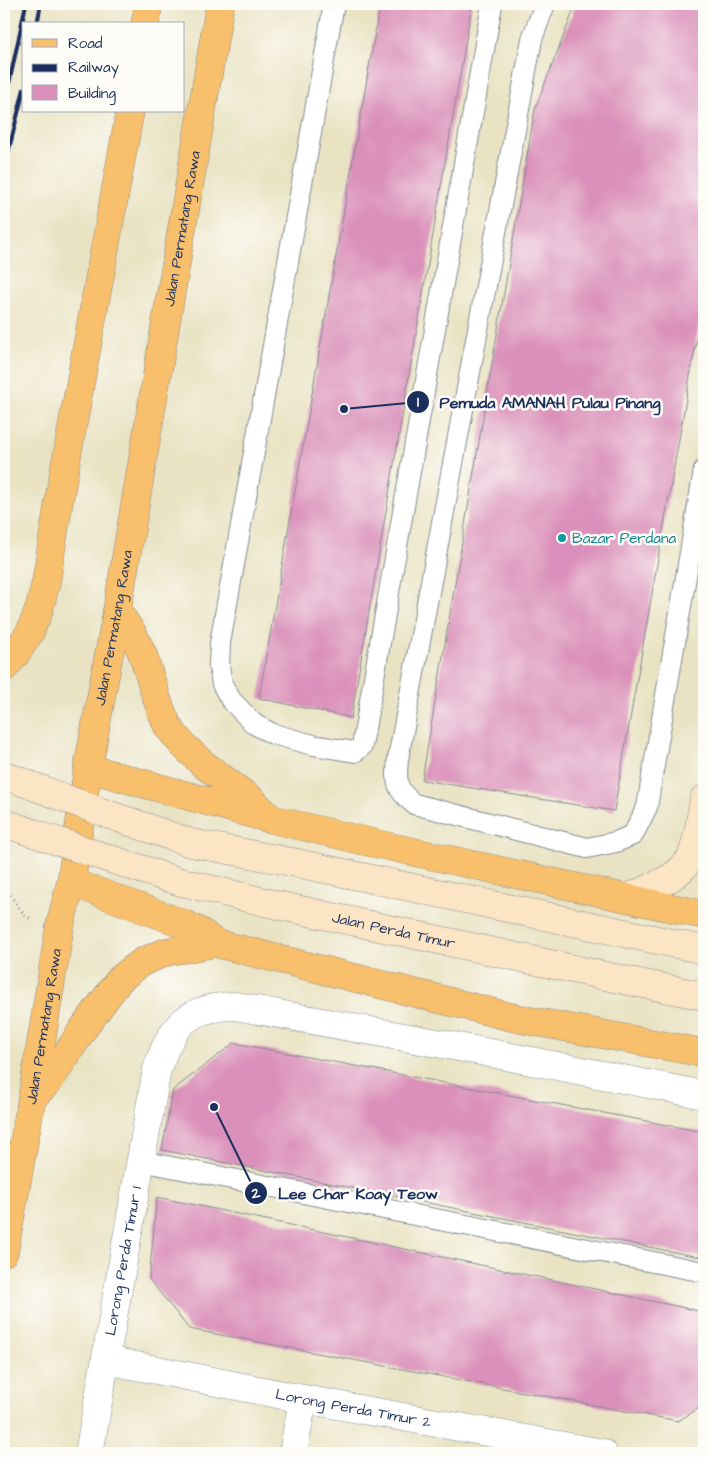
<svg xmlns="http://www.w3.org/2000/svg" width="708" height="1457" font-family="'Architects Daughter',sans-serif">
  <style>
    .building { fill: #da90ba }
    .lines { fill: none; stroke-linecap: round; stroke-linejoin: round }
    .lane-casing { stroke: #828990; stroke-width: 22 }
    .street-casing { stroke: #828990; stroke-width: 29 }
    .secondary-casing { stroke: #828990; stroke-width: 29 }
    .primary-casing { stroke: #828990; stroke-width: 29 }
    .path { stroke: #828990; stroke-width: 3; stroke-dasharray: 1 4; stroke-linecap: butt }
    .lane { stroke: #fff; stroke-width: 20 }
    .street { stroke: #fff; stroke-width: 28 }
    .secondary { stroke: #fce5c4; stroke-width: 28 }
    .primary { stroke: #f8bf6c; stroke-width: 28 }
    .rail { stroke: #1b2f5e; stroke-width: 4 }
    .secondary-bridge-casing { stroke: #828990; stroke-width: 29; stroke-linecap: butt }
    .secondary-bridge { stroke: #fce5c4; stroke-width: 28 }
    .culture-dot { fill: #0f9aa8; stroke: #fdfcf7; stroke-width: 2 }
    .labels { text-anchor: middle; stroke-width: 5; stroke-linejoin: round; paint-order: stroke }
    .street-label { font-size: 15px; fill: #1b2f5e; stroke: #fdfcf7 }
    .culture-label { font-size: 15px; fill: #0d838f; stroke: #fdfcf7; text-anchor: start }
    .leader { fill: none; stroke: #1b2f5e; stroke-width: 2 }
    .callout-dot { fill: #1b2f5e; stroke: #fdfcf7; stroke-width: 2 }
    .mark-label { font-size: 15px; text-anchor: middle; font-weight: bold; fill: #fff }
    .callout-label { font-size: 16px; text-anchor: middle; font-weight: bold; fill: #1b2f5e; stroke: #fdfcf7; stroke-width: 5; stroke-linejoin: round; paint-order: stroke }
  </style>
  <rect width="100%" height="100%" fill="#fdfcf7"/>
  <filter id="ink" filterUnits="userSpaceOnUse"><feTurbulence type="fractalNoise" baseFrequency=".02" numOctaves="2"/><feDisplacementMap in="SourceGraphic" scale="10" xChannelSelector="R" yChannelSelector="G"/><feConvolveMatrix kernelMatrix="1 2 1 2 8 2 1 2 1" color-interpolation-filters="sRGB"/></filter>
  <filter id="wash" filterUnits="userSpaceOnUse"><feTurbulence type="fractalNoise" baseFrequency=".0096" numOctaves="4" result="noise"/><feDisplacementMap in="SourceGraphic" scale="20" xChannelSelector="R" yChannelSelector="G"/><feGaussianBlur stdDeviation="1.12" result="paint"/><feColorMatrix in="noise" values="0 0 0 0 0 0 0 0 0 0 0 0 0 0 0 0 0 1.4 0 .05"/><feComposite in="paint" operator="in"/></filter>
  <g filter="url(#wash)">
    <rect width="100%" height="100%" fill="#e9e3c3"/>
    <g id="blocks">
      <g class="building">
        <polygon points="380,4 472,4 351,718 259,698"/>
        <polygon points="576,4 704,4 704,296 614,811 422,780 535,109"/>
        <polygon points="234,1043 704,1132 704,1258 162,1150 173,1090"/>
        <polygon points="157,1197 704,1312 704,1405 678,1421 189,1329 149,1279"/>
      </g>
    </g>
  </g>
  <g filter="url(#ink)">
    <use href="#blocks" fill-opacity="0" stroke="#828990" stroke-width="1"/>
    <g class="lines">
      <defs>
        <g id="lane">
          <polyline points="334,4 220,643 219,666 222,684 231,700 254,724 273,734 313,745 355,752 362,746 492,4"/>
          <path d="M545 4 532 39 398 759C396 782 395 789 414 804L587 848 616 842 633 835 647 807 704 470"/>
          <polyline points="141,1161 704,1272"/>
        </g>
        <g id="street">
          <path id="s1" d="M106 1360 303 1399 603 1453"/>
          <path id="s2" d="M89 1453 157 1069C172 1026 186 1007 235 1006L480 1051 704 1095"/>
          <polyline points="293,1453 303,1399"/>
        </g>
        <g id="secondary">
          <polyline points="96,810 191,843 292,862 704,950"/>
          <path id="s3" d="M86 851 177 881 277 905 624 980 704 996"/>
          <path d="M627 898C652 887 686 877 694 849 699 833 701 815 704 799"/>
        </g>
        <g id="primary">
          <polyline points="145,24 149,4"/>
          <polyline points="117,611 133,634 143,655 158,702 168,727 183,745 203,764 252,800 271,819 373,843 704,915"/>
          <polyline points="4,668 15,655 30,632 39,610 46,582 60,494 130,111"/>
          <polyline points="88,768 267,818"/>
          <polyline points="71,882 187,925 202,933 215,943"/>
          <polyline points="32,1098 49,1081 83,1029 120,979 142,962 166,952 215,943 515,1018 704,1053"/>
          <path id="s4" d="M4 1252 32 1098 60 926 71 882 88 768 117 611 220 4"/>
        </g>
      </defs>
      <use href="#lane" class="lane-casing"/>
      <use href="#street" class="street-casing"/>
      <use href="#secondary" class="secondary-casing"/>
      <use href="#primary" class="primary-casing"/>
      <polyline class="path" points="4,887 26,917 30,918"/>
      <use href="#lane" class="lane"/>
      <use href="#street" class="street"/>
      <use href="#secondary" class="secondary"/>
      <use href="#primary" class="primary"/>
      <g class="rail">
        <polyline points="37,24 41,4"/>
        <polyline points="4,107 26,4"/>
        <polyline points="4,169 24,89"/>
      </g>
      <defs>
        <g id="secondary-bridge">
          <polyline points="4,775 96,810"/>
          <polyline points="4,823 86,851"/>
        </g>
      </defs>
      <use href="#secondary-bridge" class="secondary-bridge-casing"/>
      <use href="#secondary-bridge" class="secondary-bridge"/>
    </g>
  </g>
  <circle class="culture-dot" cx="562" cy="538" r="5"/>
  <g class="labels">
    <g class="street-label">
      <text dy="5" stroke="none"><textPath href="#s4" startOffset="1039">Jalan Permatang Rawa</textPath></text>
      <text dy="5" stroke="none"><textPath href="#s4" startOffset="634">Jalan Permatang Rawa</textPath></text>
      <text dy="5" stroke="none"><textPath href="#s3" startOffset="318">Jalan Perda Timur</textPath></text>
      <text dy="5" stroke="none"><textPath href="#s4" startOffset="229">Jalan Permatang Rawa</textPath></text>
      <text dy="5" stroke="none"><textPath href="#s2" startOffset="195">Lorong Perda Timur 1</textPath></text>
      <text dy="5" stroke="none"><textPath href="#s1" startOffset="252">Lorong Perda Timur 2</textPath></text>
    </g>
    <g class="culture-label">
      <text x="572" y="543">Bazar Perdana</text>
    </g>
  </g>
  <path class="leader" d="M344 409L418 402M214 1107L256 1193"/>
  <g class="callout-dot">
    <circle cx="344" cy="409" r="5"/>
    <circle cx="214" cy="1107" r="5"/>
    <circle cx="418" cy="402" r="12"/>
    <circle cx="256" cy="1193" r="12"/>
  </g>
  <g class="mark-label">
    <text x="418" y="407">1</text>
    <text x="256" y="1198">2</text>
  </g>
  <g class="callout-label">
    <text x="550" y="408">Pemuda AMANAH Pulau Pinang</text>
    <text x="358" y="1199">Lee Char Koay Teow</text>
  </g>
  <rect width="708" height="1457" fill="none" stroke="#fdfcf7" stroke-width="20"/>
  <rect x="22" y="22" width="162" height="90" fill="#fdfcf7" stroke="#a3aaba"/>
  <rect x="32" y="39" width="25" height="8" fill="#f8bf6c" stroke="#a3aaba"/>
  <text x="68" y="48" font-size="15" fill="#1b2f5e">Road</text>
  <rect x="32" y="64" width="25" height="8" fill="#1b2f5e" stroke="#a3aaba"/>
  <text x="68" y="72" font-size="15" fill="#1b2f5e">Railway</text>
  <rect x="32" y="85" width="25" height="15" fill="#da90ba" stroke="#a3aaba"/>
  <text x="68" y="98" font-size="15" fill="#1b2f5e">Building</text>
</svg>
